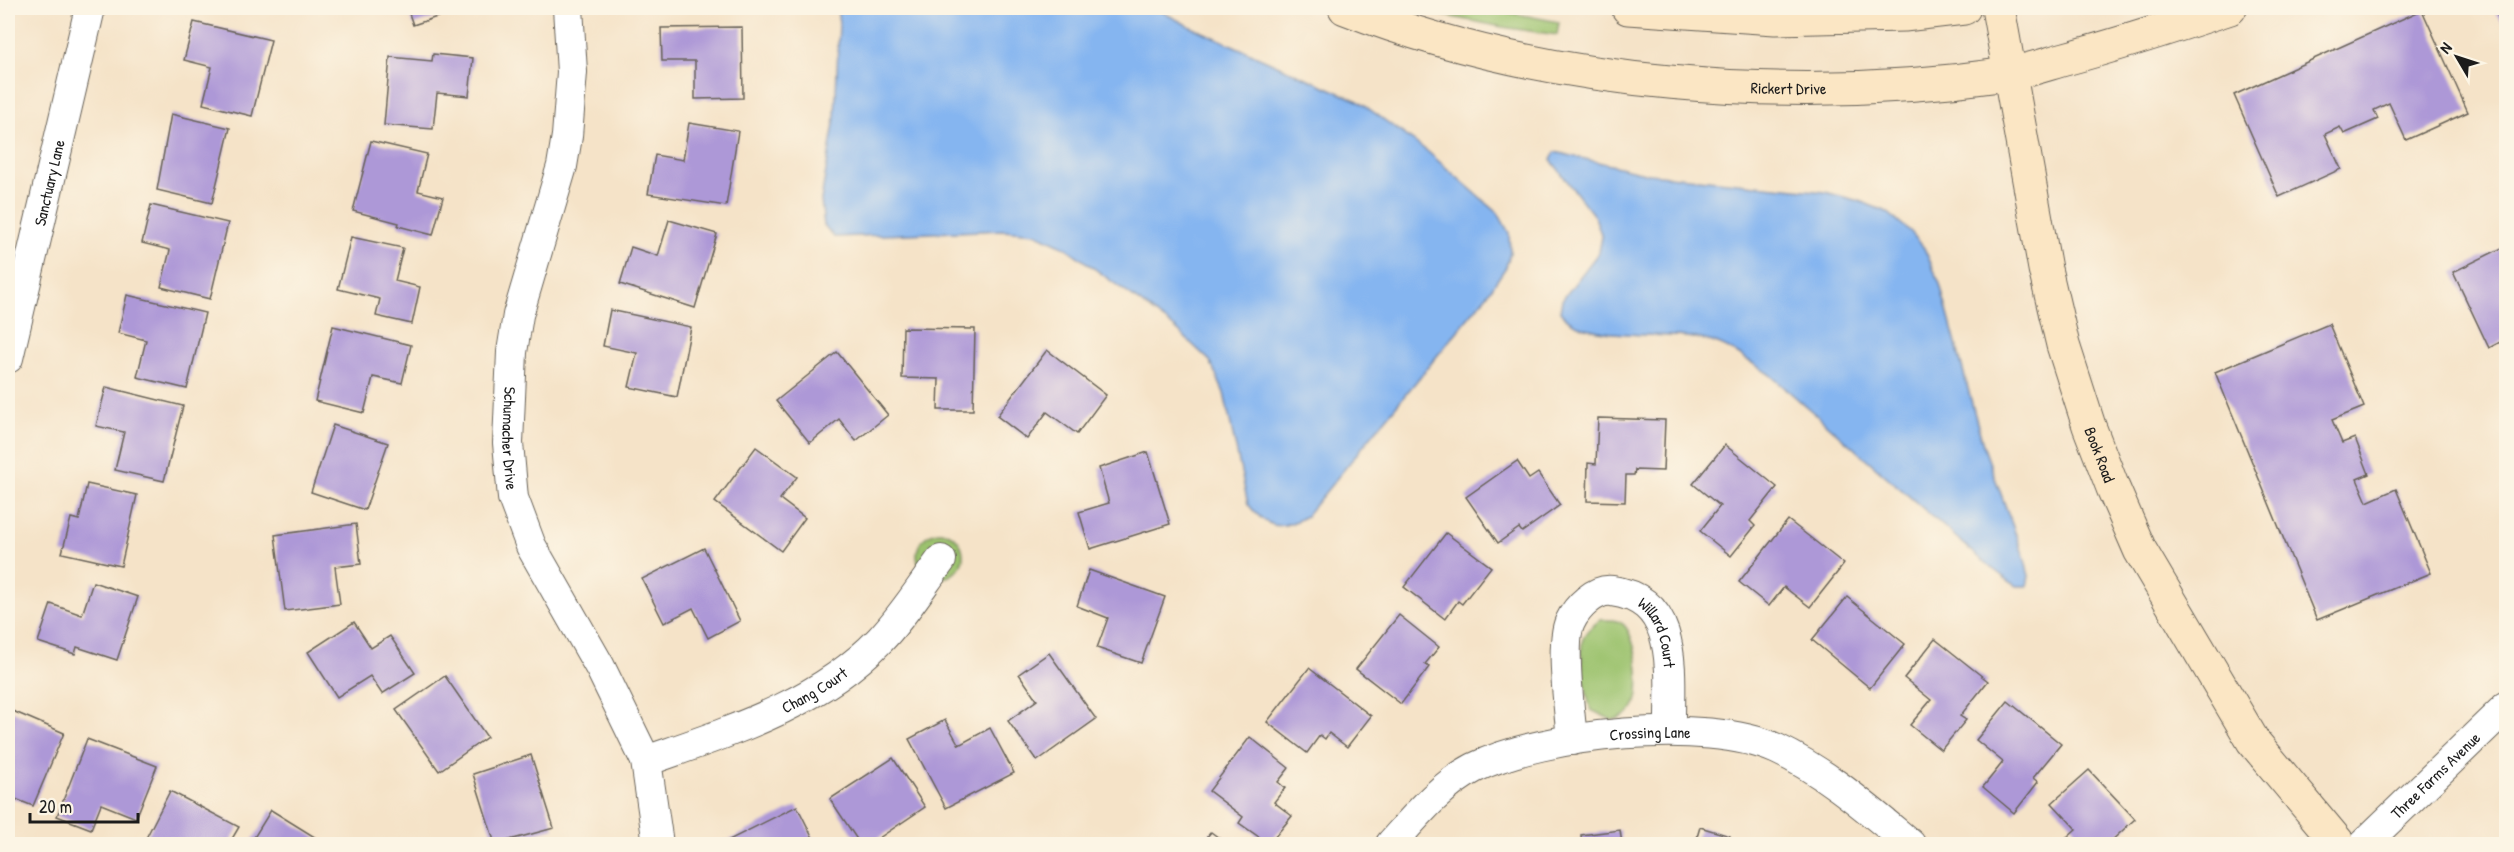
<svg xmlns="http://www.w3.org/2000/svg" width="2514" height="852" font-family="'Patrick Hand',sans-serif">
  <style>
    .green { fill: #9bc26d; stroke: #5c6f44; stroke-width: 1.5 }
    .water { fill: #85b5f0; stroke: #506886; stroke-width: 1.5 }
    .building { fill: #ad98d7 }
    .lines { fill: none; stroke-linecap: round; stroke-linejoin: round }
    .street-casing { stroke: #686258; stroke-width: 32 }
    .secondary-casing { stroke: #686258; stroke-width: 35 }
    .street { stroke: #fff; stroke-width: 30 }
    .secondary { stroke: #fbe6c4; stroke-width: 33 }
    .labels { text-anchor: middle; stroke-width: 4.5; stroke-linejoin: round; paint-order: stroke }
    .street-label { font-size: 16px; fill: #1c1c1c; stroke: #fcf5e5 }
  </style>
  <rect width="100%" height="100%" fill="#fcf5e5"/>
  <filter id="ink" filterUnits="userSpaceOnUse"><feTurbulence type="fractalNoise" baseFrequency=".0167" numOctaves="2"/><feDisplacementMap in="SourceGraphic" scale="12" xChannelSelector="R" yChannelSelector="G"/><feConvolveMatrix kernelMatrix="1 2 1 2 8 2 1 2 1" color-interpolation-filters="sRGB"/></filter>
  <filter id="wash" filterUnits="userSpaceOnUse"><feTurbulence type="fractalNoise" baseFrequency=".008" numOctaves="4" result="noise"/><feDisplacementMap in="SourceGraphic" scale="24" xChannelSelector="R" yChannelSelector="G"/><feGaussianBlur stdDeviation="1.35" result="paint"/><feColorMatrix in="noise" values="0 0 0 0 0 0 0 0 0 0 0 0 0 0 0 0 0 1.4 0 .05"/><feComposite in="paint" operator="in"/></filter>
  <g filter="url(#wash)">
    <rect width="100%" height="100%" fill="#f5e3c8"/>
    <g class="green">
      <polygon points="1407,8 1486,8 1559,22 1557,35 1502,27"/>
      <circle cx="940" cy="555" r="23"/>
      <path d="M1600 620C1608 620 1616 619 1623 624 1637 636 1645 696 1632 710 1627 716 1620 718 1612 720L1591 710C1586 695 1580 658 1582 642 1584 632 1592 626 1600 620Z"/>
    </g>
    <g class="water">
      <path d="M837 8H1155L1187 25 1358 101 1427 151 1498 213 1509 233 1510 253 1506 267 1487 295 1306 516C1279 532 1267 528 1248 504L1224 393 1210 361 1175 328 1065 247 1035 233 1004 230 834 237 824 225 821 200 835 118 839 23Z"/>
      <path d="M1555 152 1649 174 1825 192 1859 201 1887 212 1911 232 1924 248 1940 284 1983 445 2024 557 2029 576 2027 586H2016L1989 566 1769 374C1751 363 1731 347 1709 341 1669 329 1586 345 1560 312L1562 300 1599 252 1602 237 1595 217 1551 160Z"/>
    </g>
    <g id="blocks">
      <g class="building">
        <polygon points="407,8 464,8 413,25"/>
        <polygon points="2492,8 2506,8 2506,28"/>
        <polygon points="2422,10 2468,112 2406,140 2389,103 2374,110 2378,119 2344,134 2340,127 2325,134 2341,169 2279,197 2234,95"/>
        <polygon points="194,22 271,40 252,116 203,104 212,67 184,60"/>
        <polygon points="742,27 743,98 695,99 695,61 662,61 661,28"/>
        <polygon points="433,54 473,58 469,96 437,93 433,129 384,125 390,57 432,61"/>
        <polygon points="171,114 230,128 212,203 157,190"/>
        <polygon points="689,123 738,131 726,206 648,194 655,155 683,160"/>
        <polygon points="371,141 427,154 418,191 443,197 433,235 398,226 399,223 353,211"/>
        <polygon points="151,205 228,223 210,299 161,287 170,250 142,243"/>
        <polygon points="669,220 717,234 695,308 620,284 631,247 658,256"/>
        <polygon points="351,237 403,248 395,281 420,287 412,324 376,316 380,299 338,289"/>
        <polygon points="2506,246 2506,339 2489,348 2453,272"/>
        <polygon points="127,295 205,313 187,389 137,377 146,340 118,333"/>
        <polygon points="610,310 691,327 677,397 629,387 637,353 603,346"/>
        <polygon points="2329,324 2364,407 2332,420 2342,443 2355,438 2369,474 2357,479 2367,502 2396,489 2431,573 2317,620 2215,372"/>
        <polygon points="333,326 411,345 402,383 373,377 364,413 315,401"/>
        <polygon points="903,328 975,329 973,410 938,410 939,379 902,378"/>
        <polygon points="1047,350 1106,395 1077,434 1047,412 1027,439 997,416"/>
        <polygon points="837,352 888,415 856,441 839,419 810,443 776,401"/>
        <polygon points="106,387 183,406 164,481 115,470 124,432 96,426"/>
        <polygon points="1598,418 1665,420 1663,471 1635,470 1634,475 1626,475 1625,502 1587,501 1588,463 1596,464"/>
        <polygon points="333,425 388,443 365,510 311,492"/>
        <polygon points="1725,445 1777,487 1750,521 1755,526 1731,556 1700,531 1720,506 1693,484"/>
        <polygon points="756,447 797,477 780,499 805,518 781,551 715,502"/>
        <polygon points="1148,452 1170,524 1090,549 1079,512 1109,503 1099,468"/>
        <polygon points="1517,461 1529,479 1538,473 1560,505 1522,532 1519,528 1498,543 1466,497"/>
        <polygon points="87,484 137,495 121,566 62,553 71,518 79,520"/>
        <polygon points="1788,520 1844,564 1810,607 1784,587 1769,606 1739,582"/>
        <polygon points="356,524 361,564 335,567 340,604 285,611 275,535"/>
        <polygon points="1446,533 1491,567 1462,604 1458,601 1445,619 1404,587"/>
        <polygon points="704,548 740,621 708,638 693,608 664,623 642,579"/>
        <polygon points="1089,570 1165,597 1141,663 1097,648 1108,618 1077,606"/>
        <polygon points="93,582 138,597 117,660 77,647 75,654 38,642 51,604 82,615"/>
        <polygon points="1847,597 1905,644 1870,688 1812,640"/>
        <polygon points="1399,615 1439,647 1425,664 1429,667 1401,704 1356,669"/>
        <polygon points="354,622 371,648 390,636 415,673 382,694 370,676 337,697 308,652"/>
        <polygon points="1935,639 1988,681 1960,716 1966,720 1941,750 1910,725 1931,700 1904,678"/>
        <polygon points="1049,653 1096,719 1037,761 1008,721 1037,700 1019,674"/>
        <polygon points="1309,668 1371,716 1347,747 1329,733 1325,739 1320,735 1307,753 1267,722"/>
        <polygon points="445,676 487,737 439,771 396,710"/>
        <polygon points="2008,701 2061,744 2033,778 2038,782 2014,813 1983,787 2003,762 1976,740"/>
        <polygon points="8,709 64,733 33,806 8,796 8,774 11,767 8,765"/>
        <polygon points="945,720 959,745 990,728 1014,773 946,808 909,739"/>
        <polygon points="1250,737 1289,768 1278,782 1285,788 1274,802 1292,816 1269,844 1239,823 1243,817 1209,791"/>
        <polygon points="87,739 157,766 136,818 101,804 91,829 57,816"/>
        <polygon points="531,755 554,828 495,844 473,774"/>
        <polygon points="893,758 925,807 870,844 860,844 830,799"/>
        <polygon points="2089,770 2135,819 2108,844 2059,844 2076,829 2052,803"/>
        <polygon points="170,791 239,827 229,844 149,844 144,842"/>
        <polygon points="797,806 816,844 729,844 727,841"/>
        <polygon points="271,810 326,844 250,844"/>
        <polygon points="1700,827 1730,836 1729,840 1741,844 1695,844"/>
        <polygon points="1620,830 1622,844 1582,844 1581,835"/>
        <polygon points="1211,832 1227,844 1201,844"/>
      </g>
    </g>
  </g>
  <g filter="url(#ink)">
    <use href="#blocks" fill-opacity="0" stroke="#686258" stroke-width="1.5"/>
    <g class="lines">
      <defs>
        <g id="street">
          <path id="s1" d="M568 8 572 72 567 136 562 166 518 315 512 352 508 443 513 498 531 546 600 667 646 761 658 844"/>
          <path id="s2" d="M8 358 90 8"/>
          <path id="s3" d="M1572 740C1570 714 1560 643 1570 622 1577 607 1595 589 1612 591 1682 600 1669 677 1670 730"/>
          <path id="s4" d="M646 761C728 732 818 705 880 640 903 616 921 587 941 560"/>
          <path id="s5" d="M1391 844C1415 817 1441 785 1474 768 1544 733 1706 717 1777 749 1826 772 1869 810 1910 844"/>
          <path id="s6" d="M2364 844 2506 707"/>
        </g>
        <g id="secondary">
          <path id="s7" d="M1345 8C1547 87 1794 105 2008 74 2027 71 2047 64 2065 59 2121 44 2176 26 2230 8"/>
          <polyline points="1628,8 1775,18 1904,15 1964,8"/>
          <path id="s8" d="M1998 8 2045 269 2063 345 2089 426 2113 488 2140 550 2253 741 2339 844"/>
        </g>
      </defs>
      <use href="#street" class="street-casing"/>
      <use href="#secondary" class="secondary-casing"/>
      <use href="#street" class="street"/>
      <use href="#secondary" class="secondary"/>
    </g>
  </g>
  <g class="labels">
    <g class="street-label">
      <text dy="6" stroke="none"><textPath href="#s7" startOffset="453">Rickert Drive</textPath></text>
      <text dy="6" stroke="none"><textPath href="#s2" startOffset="180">Sanctuary Lane</textPath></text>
      <text dy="6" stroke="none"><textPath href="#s1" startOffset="438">Schumacher Drive</textPath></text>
      <text dy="6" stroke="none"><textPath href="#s8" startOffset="459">Book Road</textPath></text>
      <text dy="6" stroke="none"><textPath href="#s3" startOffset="242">Willard Court</textPath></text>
      <text dy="6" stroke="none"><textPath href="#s4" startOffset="183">Chang Court</textPath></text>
      <text dy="6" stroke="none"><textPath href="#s5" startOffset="294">Crossing Lane</textPath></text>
      <text dy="6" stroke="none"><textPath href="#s6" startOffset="99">Three Farms Avenue</textPath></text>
    </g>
  </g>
  <rect width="2514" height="852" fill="none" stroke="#fcf5e5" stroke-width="30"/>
  <g transform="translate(2457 57) rotate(309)" stroke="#fcf5e5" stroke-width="4.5" paint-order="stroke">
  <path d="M0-4.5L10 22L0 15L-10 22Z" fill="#1c1c1c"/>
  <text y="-9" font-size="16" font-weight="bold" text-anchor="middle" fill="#1c1c1c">N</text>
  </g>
  <path d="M30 813v9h108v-9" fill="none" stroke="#1c1c1c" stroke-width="3"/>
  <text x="39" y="813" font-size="18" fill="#1c1c1c" stroke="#fcf5e5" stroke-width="4.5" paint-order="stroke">20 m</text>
</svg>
